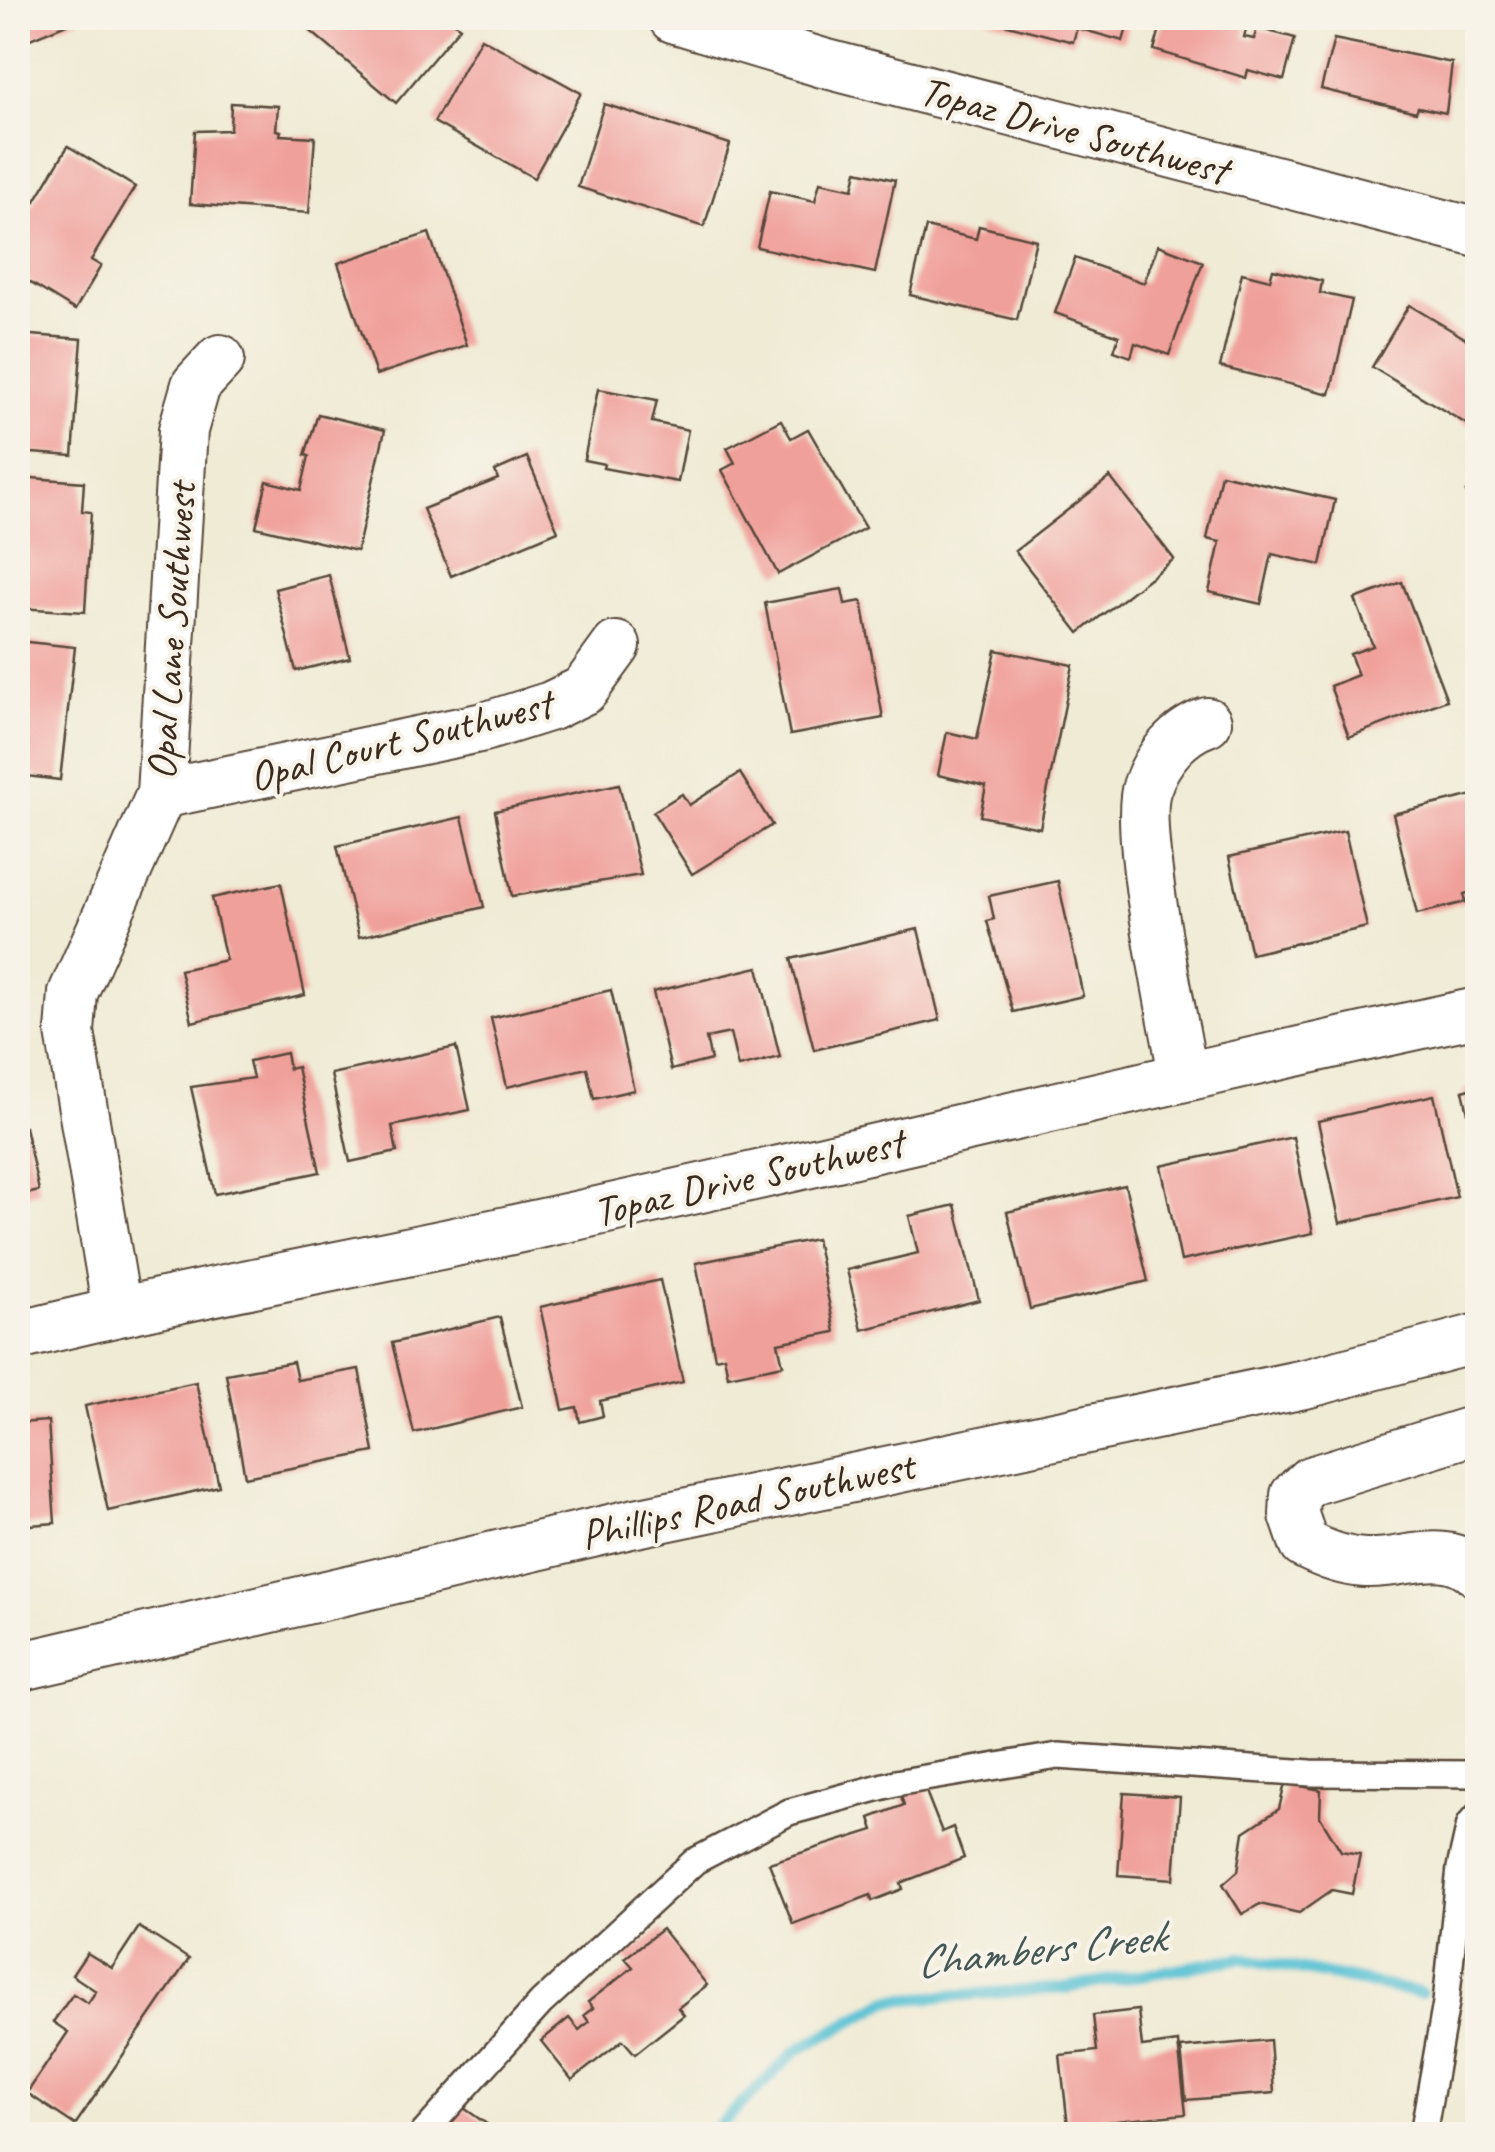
<svg xmlns="http://www.w3.org/2000/svg" width="1495" height="2152" font-family="Caveat,sans-serif">
  <style>
    .lines { fill: none; stroke-linecap: round; stroke-linejoin: round }
    .stream { stroke: #58c1d4; stroke-width: 12 }
    .building { fill: #f0a09b }
    .lane-casing { stroke: #564739; stroke-width: 30 }
    .street-casing { stroke: #564739; stroke-width: 52 }
    .lane { stroke: #fff; stroke-width: 25 }
    .street { stroke: #fff; stroke-width: 48 }
    .labels { text-anchor: middle; stroke-width: 8; stroke-linejoin: round; paint-order: stroke }
    .street-label { font-size: 42px; fill: #3b2a1e; stroke: #f7f3e8 }
    .water-label { font-size: 45px; font-style: italic; fill: #445755; stroke: #f7f3e8 }
  </style>
  <rect width="100%" height="100%" fill="#f7f3e8"/>
  <filter id="ink" filterUnits="userSpaceOnUse"><feTurbulence type="fractalNoise" baseFrequency=".01" numOctaves="2"/><feDisplacementMap in="SourceGraphic" scale="20" xChannelSelector="R" yChannelSelector="G"/><feConvolveMatrix kernelMatrix="1 2 1 2 8 2 1 2 1" color-interpolation-filters="sRGB"/></filter>
  <filter id="wash" filterUnits="userSpaceOnUse"><feTurbulence type="fractalNoise" baseFrequency=".0048" numOctaves="4" result="noise"/><feDisplacementMap in="SourceGraphic" scale="40" xChannelSelector="R" yChannelSelector="G"/><feGaussianBlur stdDeviation="2.25" result="paint"/><feColorMatrix in="noise" values="0 0 0 0 0 0 0 0 0 0 0 0 0 0 0 0 0 1.4 0 .05"/><feComposite in="paint" operator="in"/></filter>
  <g filter="url(#wash)">
    <rect width="100%" height="100%" fill="#f0ebd5"/>
    <g class="lines">
      <g class="stream">
        <polyline points="1474,2000 1478,2001"/>
        <polyline points="711,2134 796,2051 890,2000 1064,1988 1242,1958 1420,1993"/>
      </g>
    </g>
    <g id="blocks">
      <g class="building">
        <polygon points="18,18 81,18 18,44"/>
        <polygon points="295,18 449,18 460,27 396,103"/>
        <polygon points="1130,18 1123,41 1077,28 1073,42 985,19"/>
        <polygon points="1163,18 1249,18 1244,37 1254,39 1257,28 1295,38 1284,80 1248,70 1246,78 1154,50"/>
        <polygon points="481,38 581,93 534,178 434,122"/>
        <polygon points="1334,39 1452,63 1446,113 1418,107 1416,112 1321,89"/>
        <polygon points="231,103 278,106 276,130 281,131 280,135 315,137 309,213 190,204 195,131 230,130"/>
        <polygon points="604,104 730,144 704,227 578,187"/>
        <polygon points="68,146 135,187 91,260 101,266 75,310 18,275 18,229"/>
        <polygon points="857,171 895,180 875,273 757,247 770,191 815,201 820,182 853,189"/>
        <polygon points="979,226 1036,240 1017,320 910,295 926,227 976,239"/>
        <polygon points="429,233 467,345 376,375 338,263"/>
        <polygon points="1158,245 1203,262 1169,355 1135,343 1131,357 1114,351 1119,336 1055,313 1075,258 1144,283"/>
        <polygon points="1273,269 1322,281 1320,293 1352,300 1330,394 1220,367 1242,273 1270,280"/>
        <polygon points="1409,305 1478,346 1478,431 1372,367"/>
        <polygon points="18,334 82,339 73,456 18,452"/>
        <polygon points="598,389 657,400 652,422 688,430 678,482 603,468 604,464 584,460"/>
        <polygon points="318,414 385,430 357,551 256,527 267,481 301,490 309,456 305,455"/>
        <polygon points="781,420 791,438 808,429 865,528 778,574 722,470 735,463 727,448"/>
        <polygon points="527,457 558,531 451,576 423,509 498,479 495,471"/>
        <polygon points="1221,474 1335,500 1321,565 1272,554 1261,604 1209,592 1220,542 1207,539"/>
        <polygon points="18,477 84,482 82,511 91,512 85,612 18,608"/>
        <polygon points="1110,477 1174,559 1079,633 1015,551"/>
        <polygon points="1478,483 1478,506 1466,492"/>
        <polygon points="329,575 350,658 296,671 275,589"/>
        <polygon points="1402,582 1447,700 1349,737 1330,686 1358,675 1350,654 1373,646 1355,599"/>
        <polygon points="842,589 845,604 862,601 883,718 790,735 765,603"/>
        <polygon points="18,641 75,647 60,780 18,775"/>
        <polygon points="996,650 1073,665 1040,828 980,816 986,786 938,775 947,732 977,739"/>
        <polygon points="740,773 772,825 692,874 653,812 682,794 689,805"/>
        <polygon points="619,784 641,875 512,896 495,811"/>
        <polygon points="1478,794 1478,890 1464,894 1466,902 1417,914 1393,814"/>
        <polygon points="462,817 484,907 359,937 337,846"/>
        <polygon points="1345,831 1367,927 1251,954 1229,857"/>
        <polygon points="1058,881 1083,996 1013,1012 987,921 994,919 989,896"/>
        <polygon points="281,883 305,995 192,1022 180,970 226,960 212,898"/>
        <polygon points="918,929 940,1020 814,1050 791,959"/>
        <polygon points="758,967 780,1057 738,1067 730,1033 706,1038 711,1060 671,1070 653,992"/>
        <polygon points="611,990 634,1090 594,1099 587,1068 507,1087 491,1018"/>
        <polygon points="456,1047 470,1110 392,1126 397,1152 350,1162 331,1074"/>
        <polygon points="286,1053 289,1069 297,1067 320,1172 215,1194 191,1087 253,1078 249,1061"/>
        <polygon points="1478,1087 1478,1148 1476,1148 1463,1091"/>
        <polygon points="1434,1095 1457,1197 1340,1223 1318,1121"/>
        <polygon points="25,1127 39,1191 18,1196 18,1129"/>
        <polygon points="1293,1137 1313,1233 1181,1261 1161,1166"/>
        <polygon points="1125,1185 1148,1281 1030,1309 1007,1212"/>
        <polygon points="955,1205 979,1300 862,1330 847,1270 918,1253 909,1216"/>
        <polygon points="816,1239 835,1332 778,1343 783,1365 728,1376 724,1356 715,1358 696,1263"/>
        <polygon points="660,1280 683,1382 600,1401 603,1416 580,1422 577,1407 563,1410 540,1307"/>
        <polygon points="500,1317 522,1407 414,1433 392,1343"/>
        <polygon points="293,1362 297,1380 359,1369 374,1452 245,1477 226,1374"/>
        <polygon points="196,1382 219,1486 108,1511 85,1406"/>
        <polygon points="48,1421 55,1523 18,1526 18,1423"/>
        <polygon points="1285,1783 1321,1790 1320,1817 1341,1851 1360,1854 1352,1894 1332,1890 1299,1913 1260,1904 1242,1914 1223,1884 1238,1871 1244,1832 1279,1809"/>
        <polygon points="923,1784 942,1832 953,1827 964,1858 901,1883 903,1889 872,1901 871,1895 793,1924 769,1863 874,1830 870,1818 904,1805 900,1793"/>
        <polygon points="1124,1793 1180,1797 1174,1879 1118,1875"/>
        <polygon points="139,1927 189,1959 75,2125 27,2093 68,2032 53,2022 73,1994 88,2003 96,1991 72,1975 87,1953 112,1968"/>
        <polygon points="662,1929 707,1985 678,2008 684,2015 635,2054 623,2040 572,2080 541,2041 569,2018 579,2030 589,2022 584,2015 593,2008 588,2002 633,1967 625,1958"/>
        <polygon points="1138,2010 1142,2047 1178,2042 1186,2114 1068,2126 1060,2055 1097,2051 1093,2015"/>
        <polygon points="1270,2040 1274,2093 1186,2100 1181,2048"/>
        <polygon points="461,2106 501,2134 441,2134"/>
      </g>
    </g>
  </g>
  <g filter="url(#ink)">
    <use href="#blocks" fill-opacity="0" stroke="#564739" stroke-width="2.5"/>
    <g class="lines">
      <defs>
        <g id="lane">
          <polyline points="423,2134 541,2003 695,1861 789,1812 895,1783 1058,1756 1311,1773 1478,1774"/>
          <polyline points="1423,2134 1446,2003 1460,1868 1470,1824 1478,1815"/>
        </g>
        <g id="street">
          <polyline points="673,18 823,63 1478,233"/>
          <polyline points="161,794 484,727 551,706 584,690 616,646"/>
          <path d="M1183 1075C1174 1020 1132 830 1147 787 1157 757 1179 732 1207 722"/>
          <polyline points="117,1311 70,1032 73,993 161,794 183,430 196,385 220,359"/>
          <path d="M18 1336C188 1293 362 1263 534 1225 849 1157 1162 1079 1478 1012"/>
          <path d="M1478 1429 1310 1481 1295 1495 1294 1515 1304 1544C1323 1554 1343 1562 1365 1563 1405 1565 1445 1541 1478 1573"/>
          <polyline points="18,1667 631,1524 1309,1383 1478,1338"/>
        </g>
      </defs>
      <use href="#lane" class="lane-casing"/>
      <use href="#street" class="street-casing"/>
      <use href="#lane" class="lane"/>
      <use href="#street" class="street"/>
    </g>
  </g>
  <g class="labels">
    <g class="street-label">
      <text transform="translate(1074 129) rotate(15)" y="15">Topaz Drive Southwest</text>
      <text transform="translate(170 631) rotate(-86)" y="15">Opal Lane Southwest</text>
      <text transform="translate(400 739) rotate(-14)" y="15">Opal Court Southwest</text>
      <text transform="translate(748 1176) rotate(-13)" y="15">Topaz Drive Southwest</text>
      <text transform="translate(747 1499) rotate(-12)" y="15">Phillips Road Southwest</text>
    </g>
    <g class="water-label">
      <text transform="translate(1040 1948) rotate(-6)" y="16">Chambers Creek</text>
    </g>
  </g>
  <rect width="1495" height="2152" fill="none" stroke="#f7f3e8" stroke-width="60"/>
</svg>
